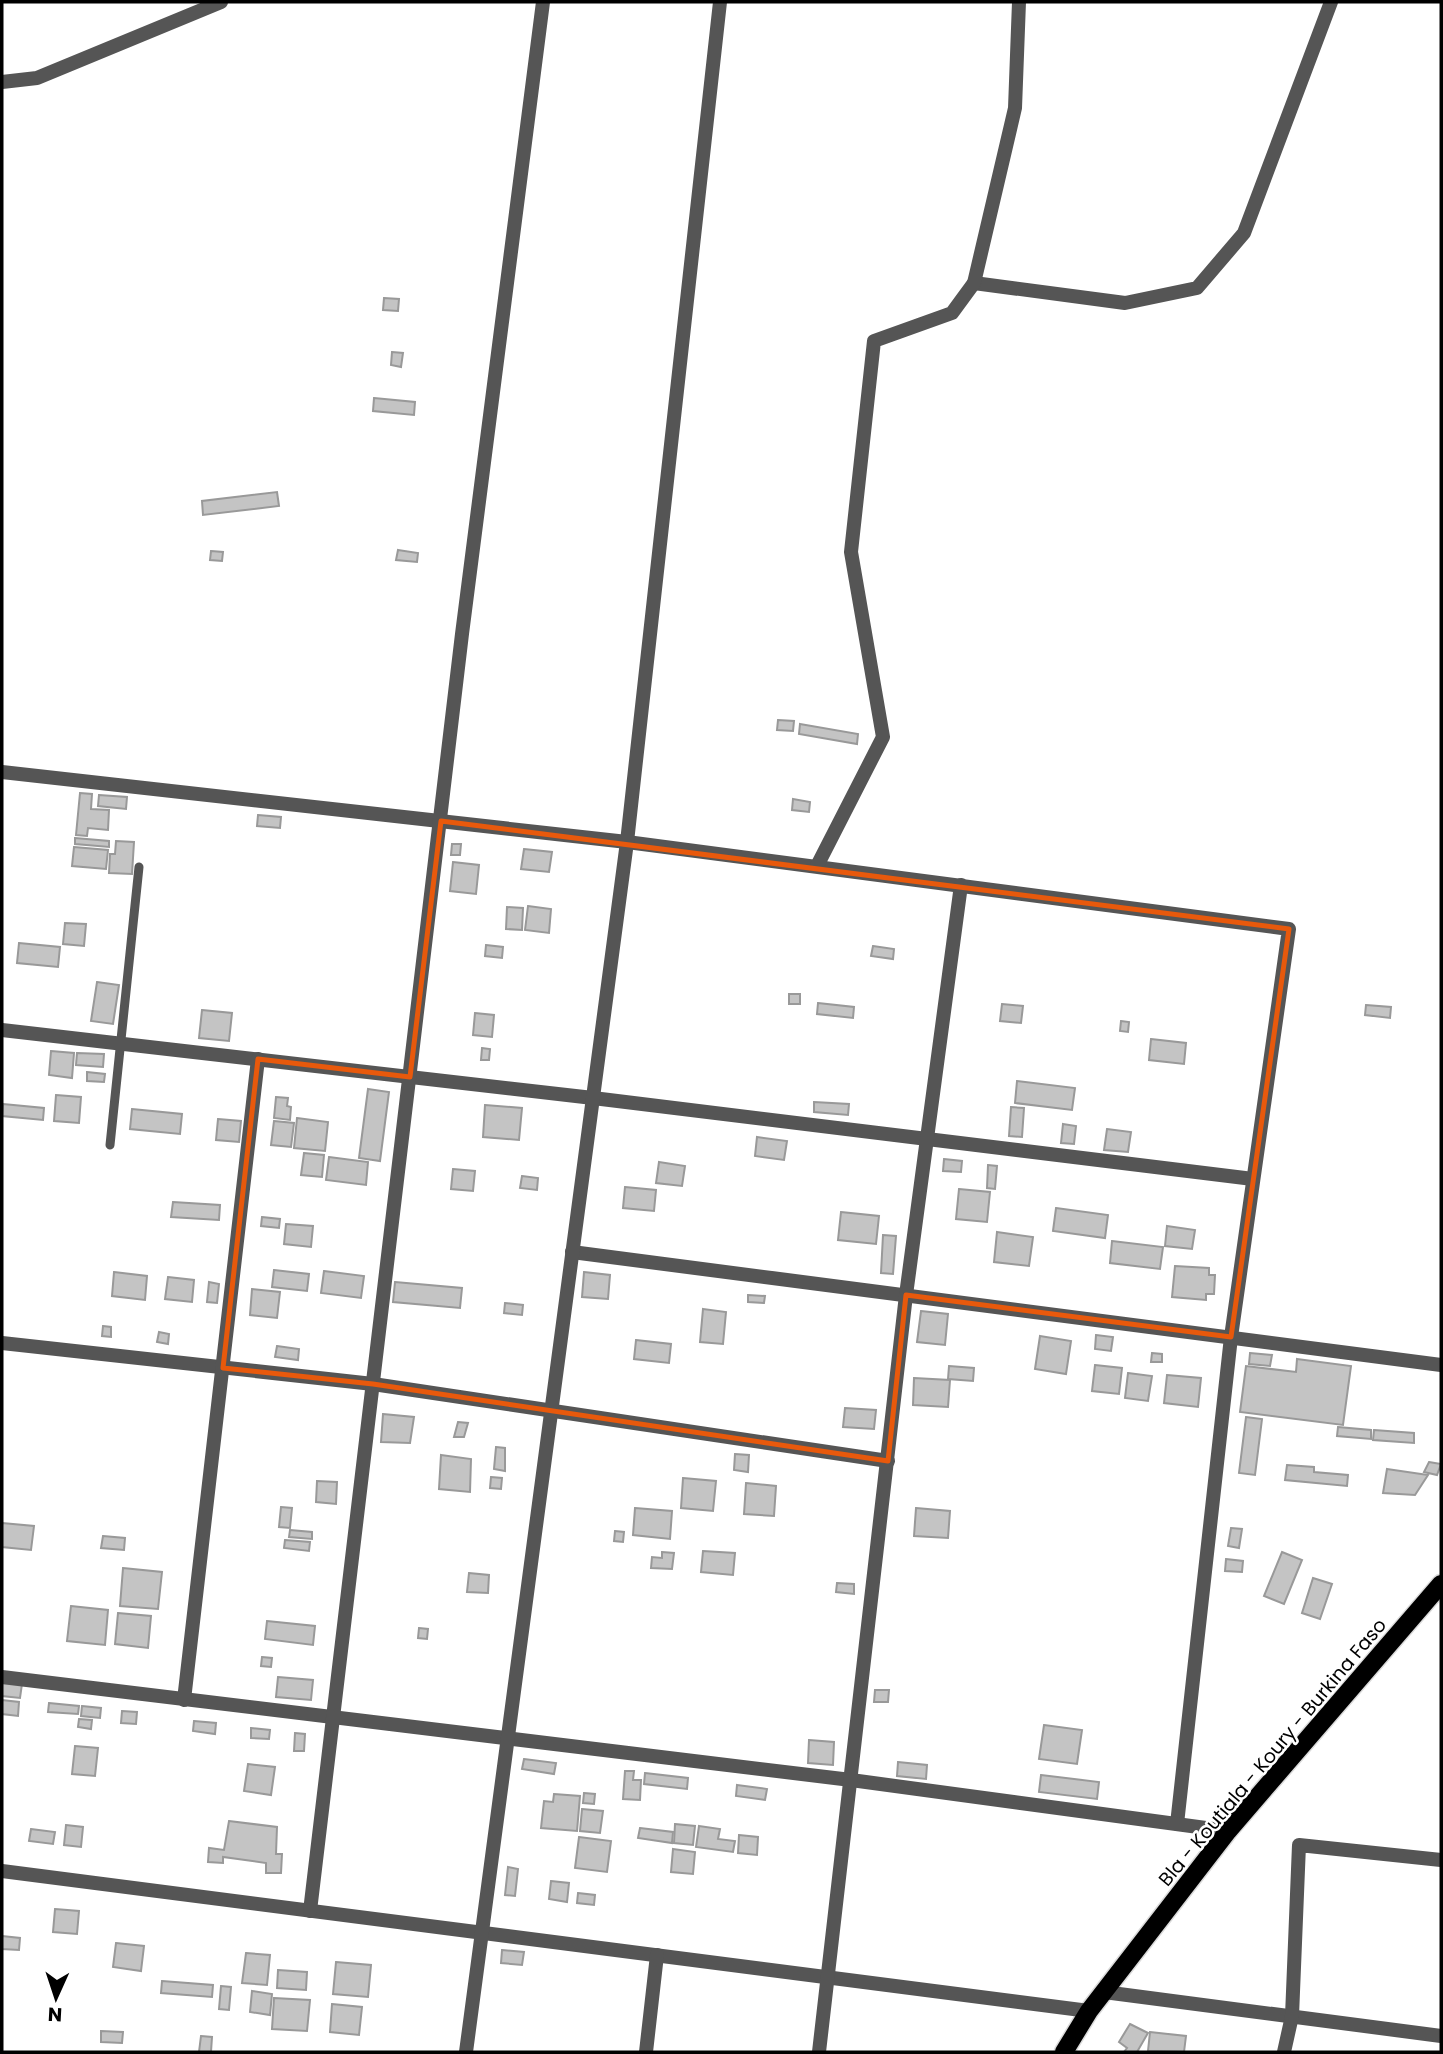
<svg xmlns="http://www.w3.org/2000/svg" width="1443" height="2054" font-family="Poppins,sans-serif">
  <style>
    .building { fill: #c4c4c4; stroke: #999; stroke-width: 2 }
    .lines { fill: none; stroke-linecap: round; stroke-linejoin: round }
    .primary-casing { stroke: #dbdbdb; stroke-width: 21 }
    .lane { stroke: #555; stroke-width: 9 }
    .street { stroke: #555; stroke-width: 14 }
    .primary { stroke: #000; stroke-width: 18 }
    .marked { fill: none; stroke: #e8590c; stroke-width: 5; stroke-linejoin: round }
    .labels { text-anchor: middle; stroke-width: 5; stroke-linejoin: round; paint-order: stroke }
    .street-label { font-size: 19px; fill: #000; stroke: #fff }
  </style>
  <rect width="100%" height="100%" fill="#fff"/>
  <g class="building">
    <polygon points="384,298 399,299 398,311 383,310"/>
    <polygon points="392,352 403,353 401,367 391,365"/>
    <polygon points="374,398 415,402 414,415 373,411"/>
    <polygon points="277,492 279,506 203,515 202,501"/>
    <polygon points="398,550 418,553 417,562 396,560"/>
    <polygon points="211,551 223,552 222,561 210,560"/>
    <polygon points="778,720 794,721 793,731 777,730"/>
    <polygon points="800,724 858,734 857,744 799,734"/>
    <polygon points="80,793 92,794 91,809 109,810 108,830 88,828 87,836 76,835"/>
    <polygon points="99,795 127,797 126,809 98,806"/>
    <polygon points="793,799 810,802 809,812 792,810"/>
    <polygon points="258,815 281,817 280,828 257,826"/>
    <polygon points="75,838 109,841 109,847 75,844"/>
    <polygon points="116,841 134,842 132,874 109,873 110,854 115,854"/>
    <polygon points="452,844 461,844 460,855 451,855"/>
    <polygon points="74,847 108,850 106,869 72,866"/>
    <polygon points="524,849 552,852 549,872 521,869"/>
    <polygon points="453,862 479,865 476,894 450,891"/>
    <polygon points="528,906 551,909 549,933 525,930"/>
    <polygon points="507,907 523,908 522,930 506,929"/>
    <polygon points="65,923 86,924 84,946 63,944"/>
    <polygon points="19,943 60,947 58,967 17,963"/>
    <polygon points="486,945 503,947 502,958 485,956"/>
    <polygon points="873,946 894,949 893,959 871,956"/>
    <polygon points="97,982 119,985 113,1024 91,1021"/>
    <rect x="789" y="994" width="11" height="10"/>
    <polygon points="818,1003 854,1007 853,1018 817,1014"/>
    <polygon points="1002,1004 1023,1006 1021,1023 1000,1021"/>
    <polygon points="1366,1005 1391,1007 1390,1018 1365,1015"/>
    <polygon points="202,1010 232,1013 229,1041 199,1038"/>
    <polygon points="475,1013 494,1015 492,1037 473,1035"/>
    <polygon points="1121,1021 1129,1022 1128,1032 1120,1031"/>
    <polygon points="1151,1039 1186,1043 1184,1064 1149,1060"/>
    <polygon points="482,1048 490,1049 489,1060 481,1060"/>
    <polygon points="51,1051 74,1053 72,1078 49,1075"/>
    <polygon points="77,1053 104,1054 103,1067 76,1065"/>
    <polygon points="87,1072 105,1074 104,1082 87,1081"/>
    <polygon points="1017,1081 1075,1088 1072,1110 1015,1103"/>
    <polygon points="368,1089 389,1092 380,1161 359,1158"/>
    <polygon points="56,1095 81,1097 79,1123 54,1121"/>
    <polygon points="276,1097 288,1098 287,1106 291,1107 290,1120 274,1118"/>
    <polygon points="814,1102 849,1104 848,1115 814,1112"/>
    <polygon points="3,1104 44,1108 43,1120 2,1116"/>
    <polygon points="485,1105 522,1108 519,1140 483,1137"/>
    <polygon points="1011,1107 1024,1108 1022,1137 1009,1136"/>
    <polygon points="132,1109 182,1114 180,1134 130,1129"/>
    <polygon points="297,1118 328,1122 325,1151 294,1148"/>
    <polygon points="218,1119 241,1121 239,1142 216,1140"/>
    <polygon points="274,1121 294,1123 291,1147 271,1145"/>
    <polygon points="1063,1124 1076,1126 1074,1144 1061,1143"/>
    <polygon points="1107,1129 1131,1132 1128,1152 1104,1150"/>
    <polygon points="757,1137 787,1141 784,1160 755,1156"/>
    <polygon points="304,1153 324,1155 322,1177 301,1175"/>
    <polygon points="329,1157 368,1162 366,1185 326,1180"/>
    <polygon points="944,1159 962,1161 961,1172 943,1171"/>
    <polygon points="659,1162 685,1166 682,1186 656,1183"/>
    <polygon points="988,1165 997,1166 995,1189 987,1188"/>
    <polygon points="453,1169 475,1171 473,1191 451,1189"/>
    <polygon points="522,1176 538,1178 537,1190 520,1188"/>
    <polygon points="625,1187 656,1190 654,1211 623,1208"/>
    <polygon points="959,1189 990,1192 987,1222 956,1219"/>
    <polygon points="173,1202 220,1205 219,1220 171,1217"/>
    <polygon points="1056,1208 1108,1215 1105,1238 1053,1231"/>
    <polygon points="841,1212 879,1216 876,1244 838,1240"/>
    <polygon points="262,1217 280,1219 279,1228 261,1226"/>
    <polygon points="286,1224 313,1226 311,1247 284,1244"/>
    <polygon points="1167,1226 1195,1230 1192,1249 1165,1246"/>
    <polygon points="997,1232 1033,1237 1029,1266 994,1262"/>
    <polygon points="883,1235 896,1236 893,1274 881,1273"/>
    <polygon points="1112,1241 1163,1247 1160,1269 1110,1263"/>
    <polygon points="1175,1266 1209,1268 1209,1275 1215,1275 1214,1294 1206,1294 1206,1300 1172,1297"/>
    <polygon points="274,1270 309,1274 307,1291 272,1287"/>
    <polygon points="324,1271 364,1276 361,1298 321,1293"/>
    <polygon points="114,1272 147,1276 145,1300 112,1296"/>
    <polygon points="584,1272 610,1275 608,1299 582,1297"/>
    <polygon points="168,1277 194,1280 192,1302 165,1299"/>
    <polygon points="209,1282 219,1284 217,1303 207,1302"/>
    <polygon points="395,1282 462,1288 460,1308 393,1302"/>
    <polygon points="252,1289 280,1292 277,1318 250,1315"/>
    <polygon points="748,1295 765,1296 764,1303 748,1302"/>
    <polygon points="505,1303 523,1305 522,1315 504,1313"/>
    <polygon points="703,1309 726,1312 723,1344 700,1342"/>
    <polygon points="921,1311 948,1314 945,1345 917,1342"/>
    <polygon points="103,1326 111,1327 111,1337 102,1336"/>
    <polygon points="159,1332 169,1334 168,1344 157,1342"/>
    <polygon points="1096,1335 1113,1337 1111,1351 1095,1349"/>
    <polygon points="1040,1336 1071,1341 1066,1374 1035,1369"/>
    <polygon points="636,1340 671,1344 669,1363 634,1359"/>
    <polygon points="277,1346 299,1349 298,1360 275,1357"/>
    <polygon points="1152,1353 1162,1354 1162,1362 1151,1362"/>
    <polygon points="1250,1353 1272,1355 1270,1366 1249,1364"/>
    <polygon points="1297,1359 1351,1366 1343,1425 1240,1412 1246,1366 1296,1372"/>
    <polygon points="1095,1365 1122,1368 1119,1394 1092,1391"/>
    <polygon points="949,1366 974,1368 973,1381 948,1379"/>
    <polygon points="1128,1373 1152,1376 1148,1401 1125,1398"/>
    <polygon points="1167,1375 1201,1378 1198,1407 1164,1403"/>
    <polygon points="914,1378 950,1380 948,1407 913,1405"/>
    <polygon points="845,1408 876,1410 874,1429 843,1427"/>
    <polygon points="383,1414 414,1417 410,1443 381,1442"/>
    <polygon points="1246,1417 1262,1419 1255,1475 1239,1473"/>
    <polygon points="458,1422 468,1423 464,1437 454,1437"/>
    <polygon points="1338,1427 1371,1430 1371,1439 1337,1436"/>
    <polygon points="1374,1430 1414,1433 1414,1443 1373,1440"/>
    <polygon points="496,1447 505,1448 505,1471 494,1469"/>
    <polygon points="735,1454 749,1455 748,1472 734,1470"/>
    <polygon points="441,1455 471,1459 470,1492 439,1489"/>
    <polygon points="1429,1462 1441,1464 1437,1475 1424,1472"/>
    <polygon points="1287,1465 1314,1467 1314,1472 1348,1475 1347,1486 1285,1480"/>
    <polygon points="1387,1469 1428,1475 1415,1495 1383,1493"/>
    <polygon points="491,1477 502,1478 501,1489 490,1488"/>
    <polygon points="683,1478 716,1481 713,1511 681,1508"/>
    <polygon points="317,1481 337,1482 336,1504 316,1502"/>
    <polygon points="746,1483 776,1486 774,1516 744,1514"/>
    <polygon points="281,1507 292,1508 290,1528 279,1527"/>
    <polygon points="635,1508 672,1511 670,1539 633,1535"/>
    <polygon points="916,1508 950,1511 948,1538 914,1536"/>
    <polygon points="2,1523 34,1526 31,1550 2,1547"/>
    <polygon points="1231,1528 1242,1529 1239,1548 1228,1546"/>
    <polygon points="290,1530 312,1532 312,1539 289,1537"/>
    <polygon points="615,1531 624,1532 623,1542 614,1541"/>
    <polygon points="103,1536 125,1538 124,1550 101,1548"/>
    <polygon points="285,1540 310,1542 309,1551 284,1548"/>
    <polygon points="703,1551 735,1553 733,1575 701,1572"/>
    <polygon points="662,1552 674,1553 672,1569 651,1568 652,1557 662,1558"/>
    <polygon points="1282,1552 1302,1560 1284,1604 1264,1596"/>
    <polygon points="1226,1559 1243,1561 1242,1572 1225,1571"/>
    <polygon points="123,1568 162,1572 158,1609 120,1606"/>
    <polygon points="469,1573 489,1575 488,1593 467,1592"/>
    <polygon points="1313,1578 1332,1584 1320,1619 1302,1613"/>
    <polygon points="837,1583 854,1584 854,1594 836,1592"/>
    <polygon points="71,1606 108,1610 105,1645 67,1641"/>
    <polygon points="118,1613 151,1616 148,1648 115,1644"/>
    <polygon points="267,1621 315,1626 313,1645 265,1639"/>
    <polygon points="419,1628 428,1629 427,1639 418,1638"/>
    <polygon points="262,1657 272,1658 271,1667 261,1666"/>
    <polygon points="278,1677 313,1680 311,1700 276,1697"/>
    <polygon points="2,1682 22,1684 20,1698 2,1696"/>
    <polygon points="875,1690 889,1690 888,1702 874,1702"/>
    <polygon points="2,1700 19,1702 18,1716 2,1714"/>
    <polygon points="49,1703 79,1706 78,1714 48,1712"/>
    <polygon points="82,1706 101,1708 100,1718 81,1716"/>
    <polygon points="122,1711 137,1712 136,1724 121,1723"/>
    <polygon points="79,1719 92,1720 91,1729 78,1727"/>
    <polygon points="194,1721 216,1723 215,1734 193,1731"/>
    <polygon points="1044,1725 1082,1730 1077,1764 1039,1759"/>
    <polygon points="251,1728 270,1730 269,1739 251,1738"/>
    <polygon points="295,1733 305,1734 304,1751 294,1751"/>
    <polygon points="809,1740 834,1742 833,1765 808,1763"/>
    <polygon points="75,1746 98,1748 95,1776 72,1774"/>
    <polygon points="524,1759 556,1763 554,1774 522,1769"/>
    <polygon points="898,1762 927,1765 926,1779 897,1776"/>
    <polygon points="248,1764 275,1767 271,1795 244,1791"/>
    <polygon points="625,1771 634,1771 633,1780 641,1780 640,1800 623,1799"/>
    <polygon points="645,1773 688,1778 687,1789 644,1784"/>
    <polygon points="1041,1775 1099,1782 1097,1799 1039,1792"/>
    <polygon points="737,1785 767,1789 765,1800 736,1796"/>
    <polygon points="584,1793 595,1794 594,1804 583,1803"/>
    <polygon points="554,1794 580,1796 577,1831 541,1828 544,1801 553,1802"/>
    <polygon points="582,1809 603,1811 600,1833 580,1831"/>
    <polygon points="229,1821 277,1827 276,1854 282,1854 281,1873 266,1873 266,1863 223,1857 223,1863 208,1862 209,1848 224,1850"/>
    <polygon points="675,1824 695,1826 693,1845 674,1843"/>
    <polygon points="66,1825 83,1827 81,1847 64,1845"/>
    <polygon points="699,1826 720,1829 718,1839 735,1841 733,1852 696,1847"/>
    <polygon points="640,1828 673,1832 672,1843 638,1838"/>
    <polygon points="31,1829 55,1832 53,1844 29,1841"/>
    <polygon points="739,1835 758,1837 757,1855 738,1853"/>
    <polygon points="579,1837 611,1841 607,1872 575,1868"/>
    <polygon points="673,1849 695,1852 693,1874 671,1872"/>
    <polygon points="508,1867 518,1869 515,1896 505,1895"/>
    <polygon points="551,1881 569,1883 567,1902 549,1899"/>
    <polygon points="578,1893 595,1895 594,1905 577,1903"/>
    <polygon points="55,1909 79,1911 77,1934 53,1932"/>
    <polygon points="2,1936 20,1938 19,1950 2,1949"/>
    <polygon points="116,1943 144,1946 141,1971 113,1967"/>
    <polygon points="502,1950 524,1952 522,1965 501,1963"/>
    <polygon points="246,1953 270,1955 267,1985 242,1983"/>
    <polygon points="336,1962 371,1965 368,1997 333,1994"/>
    <polygon points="278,1970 307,1972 306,1990 277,1988"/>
    <polygon points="162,1981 213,1985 212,1997 161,1993"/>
    <polygon points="221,1986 231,1987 229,2010 219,2009"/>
    <polygon points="252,1991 272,1994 270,2015 250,2012"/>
    <polygon points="274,1998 310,2000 307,2031 272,2029"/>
    <polygon points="332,2004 362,2007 359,2035 330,2032"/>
    <polygon points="1130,2024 1148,2033 1137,2052 1124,2052 1127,2048 1119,2042"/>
    <polygon points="101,2031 123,2032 122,2043 101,2042"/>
    <polygon points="1150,2032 1186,2036 1184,2052 1148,2051"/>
    <polygon points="201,2036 212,2037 211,2052 199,2052"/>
  </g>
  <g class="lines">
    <defs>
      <polyline id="primary" points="1064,2052 1089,2011 1228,1831 1441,1584"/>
    </defs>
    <use href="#primary" class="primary-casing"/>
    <polyline class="lane" points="110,1145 139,867"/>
    <g class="street">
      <polyline points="2,82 37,78 221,2"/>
      <polyline points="974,283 1125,303 1197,288 1244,233 1331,2"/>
      <polyline points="2,772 627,842 1289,929 1231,1337 1177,1824"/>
      <polyline points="817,866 883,737 851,552 874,341 952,313 974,283 1015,108 1019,2"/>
      <polyline points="2,1030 593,1098 1253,1179"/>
      <polyline points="572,1252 1441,1365"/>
      <polyline points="2,1343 373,1384 888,1461"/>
      <polyline points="2,1677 851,1780 1228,1831"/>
      <polyline points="184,1700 258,1059"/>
      <polyline points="2,1871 1089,2011"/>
      <polyline points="310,1911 462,634 543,2"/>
      <polyline points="1104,1992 1441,2036"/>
      <polyline points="466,2052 627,842 720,2"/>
      <polyline points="646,2052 657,1955"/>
      <polyline points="819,2052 906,1295 961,885"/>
      <polyline points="1284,2052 1292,2016 1299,1845 1441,1860"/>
    </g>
    <use href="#primary" class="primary"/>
  </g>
  <path class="marked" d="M441 821 1289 929 1231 1337 906 1295 888 1461 373 1384 223 1368 258 1059 410 1077Z"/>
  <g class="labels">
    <g class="street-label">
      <text transform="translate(1272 1752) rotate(-50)" y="7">Bla - Koutiala - Koury - Burkina Faso</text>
    </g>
  </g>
  <rect width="1443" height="2054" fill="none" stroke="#000000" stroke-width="7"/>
  <g transform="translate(56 1998) rotate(183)" stroke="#ffffff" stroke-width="5" paint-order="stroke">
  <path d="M0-5L12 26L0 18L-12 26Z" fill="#000000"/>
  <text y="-10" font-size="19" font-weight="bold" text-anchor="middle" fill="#000000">N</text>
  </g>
</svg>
